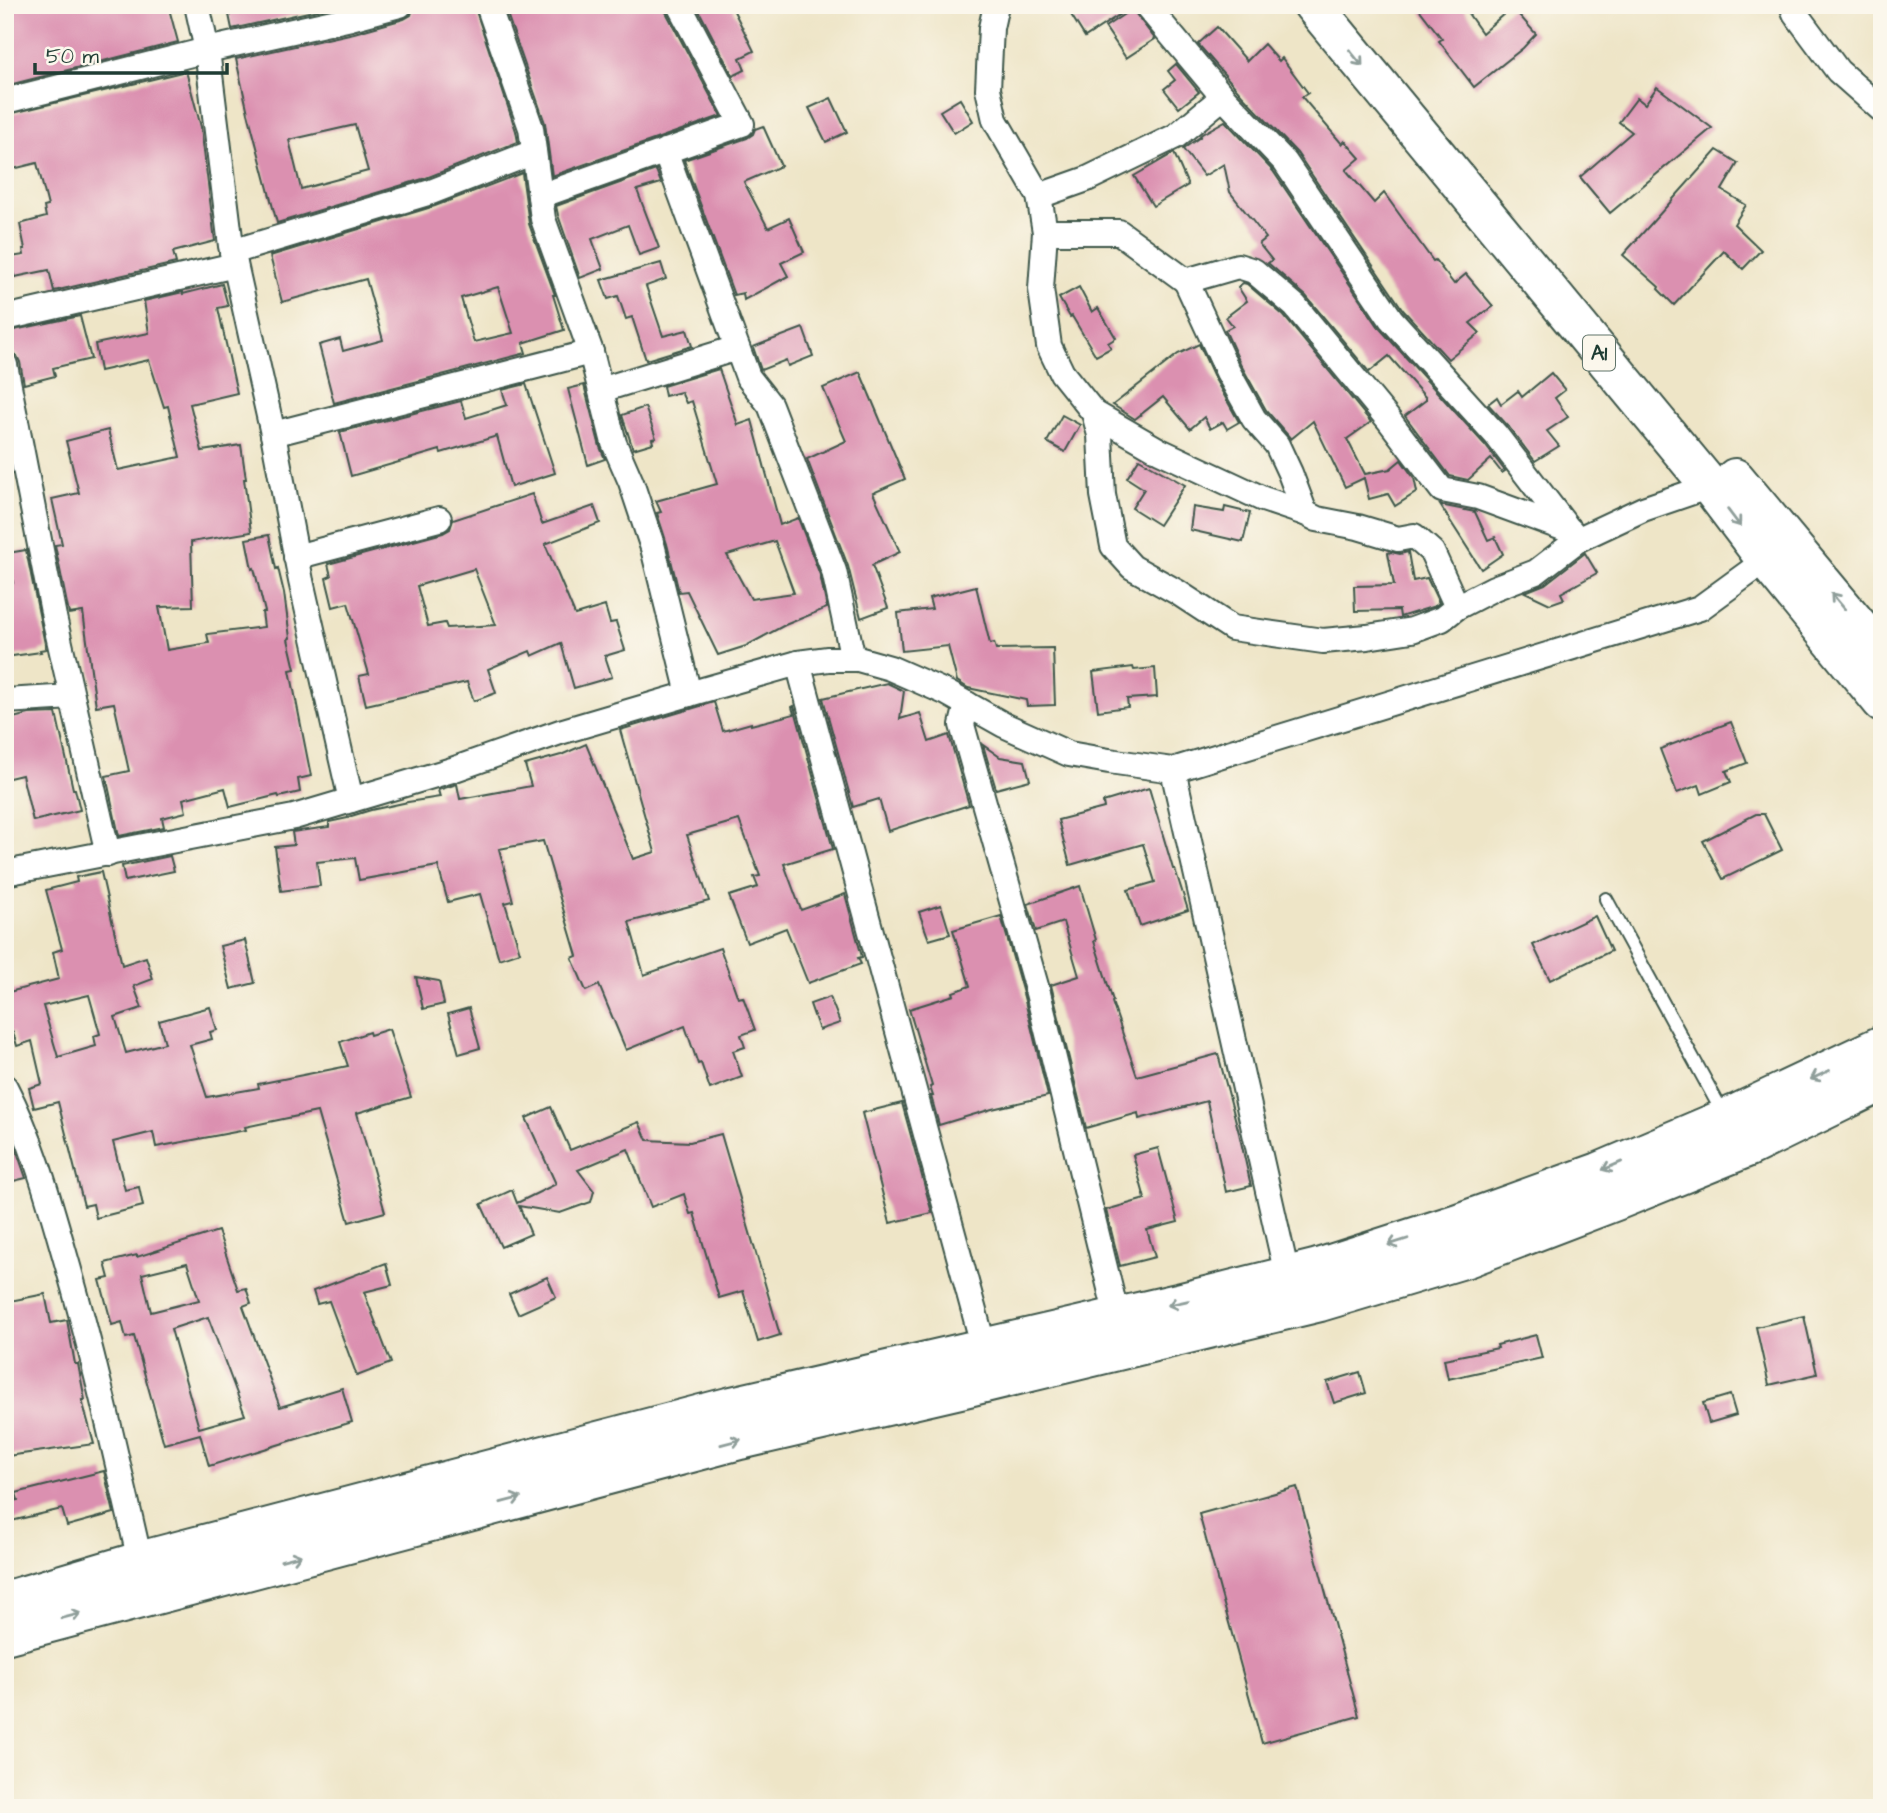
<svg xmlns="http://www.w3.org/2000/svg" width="1887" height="1813" font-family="'Architects Daughter',sans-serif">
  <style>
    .building { fill: #db90b0; fill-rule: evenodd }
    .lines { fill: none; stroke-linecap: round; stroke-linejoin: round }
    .service-casing { stroke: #3e564a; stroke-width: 16 }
    .minor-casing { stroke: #3e564a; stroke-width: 28 }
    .primary-casing { stroke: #3e564a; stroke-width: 42 }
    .trunk-casing { stroke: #3e564a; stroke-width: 42 }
    .service { stroke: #fff; stroke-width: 12 }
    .minor { stroke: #fff; stroke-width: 24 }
    .primary { stroke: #fff; stroke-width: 38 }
    .trunk { stroke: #fff; stroke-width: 38 }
    .oneway { stroke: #8f9e9a }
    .labels { text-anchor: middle; stroke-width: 6; stroke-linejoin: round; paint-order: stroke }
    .shield { fill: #fbf7ec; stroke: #61756b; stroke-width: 2 }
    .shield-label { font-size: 21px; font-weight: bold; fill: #1f3d34 }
  </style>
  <rect width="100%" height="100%" fill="#fbf7ec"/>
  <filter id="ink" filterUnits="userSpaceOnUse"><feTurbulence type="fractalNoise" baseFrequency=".0143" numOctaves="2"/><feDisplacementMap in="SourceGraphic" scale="14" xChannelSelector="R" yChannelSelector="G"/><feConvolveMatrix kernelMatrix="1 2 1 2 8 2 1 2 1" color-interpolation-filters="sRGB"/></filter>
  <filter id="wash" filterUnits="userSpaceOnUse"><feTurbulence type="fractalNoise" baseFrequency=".00686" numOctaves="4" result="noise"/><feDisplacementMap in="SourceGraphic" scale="28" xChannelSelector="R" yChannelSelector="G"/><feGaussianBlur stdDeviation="1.57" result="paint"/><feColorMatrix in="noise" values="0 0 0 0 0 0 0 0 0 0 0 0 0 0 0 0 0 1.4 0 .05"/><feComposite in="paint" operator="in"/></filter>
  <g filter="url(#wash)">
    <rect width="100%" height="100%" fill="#eee5c7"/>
    <g id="blocks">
      <g class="building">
        <polygon points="24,5 168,5 178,42 5,86 5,9"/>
        <polygon points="227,5 340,5 232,29"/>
        <path d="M414 5H474L516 131 518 142 426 178 277 223 248 113 236 59 354 33 404 19 411 15ZM355 125 368 171 301 189 289 140Z"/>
        <polygon points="504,5 664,5 666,12 721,116 552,176 545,123"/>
        <polygon points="696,5 731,5 754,51 740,58 745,70 733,76"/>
        <polygon points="1065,5 1131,5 1131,7 1085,37"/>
        <polygon points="1416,5 1462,5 1482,33 1512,7 1536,34 1523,48 1474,87 1439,41 1442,39"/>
        <polygon points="1132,9 1155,39 1126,58 1105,27"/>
        <polygon points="1217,27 1247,61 1264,44 1279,61 1282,58 1308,93 1302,97 1342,144 1345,141 1360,158 1346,170 1374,203 1384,193 1433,261 1435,260 1454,284 1466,274 1493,306 1470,323 1480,333 1448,359 1403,310 1297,153 1242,95 1198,44"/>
        <polygon points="1176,64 1199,92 1179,108 1164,89 1175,80 1168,71"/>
        <polygon points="186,71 201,127 215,241 173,252 176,263 54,291 49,270 15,277 11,257 24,255 23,249 25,249 20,224 46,217 44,207 48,206 37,163 5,171 5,115"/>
        <polygon points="1657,87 1712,128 1610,213 1580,177 1632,132 1619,122 1637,98 1645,104"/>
        <polygon points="831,98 847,132 826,142 809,108"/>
        <polygon points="960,99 973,121 954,133 940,111"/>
        <polygon points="1225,121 1273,171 1380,329 1485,445 1505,471 1502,473 1491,459 1468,480 1450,476 1405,416 1426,400 1426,398 1389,356 1369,372 1306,296 1268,263 1272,260 1259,244 1266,238 1230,192 1224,164 1204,176 1183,149 1200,137 1200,136 1202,134"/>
        <polygon points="763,126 781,166 744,182 768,228 789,218 804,252 781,263 788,276 744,300 743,293 734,295 684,160 747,138 753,134 755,129"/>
        <polygon points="1717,150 1738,163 1722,190 1746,205 1734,224 1761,250 1743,269 1724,251 1674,305 1658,289 1659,287 1623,255"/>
        <polygon points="1174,153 1188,185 1153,206 1134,176"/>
        <polygon points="656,170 661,183 637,190 659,248 639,255 628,225 592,239 603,269 580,278 558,215 556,206"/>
        <path d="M522 173 529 224 555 295H553L564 330 523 343 526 353 334 403 319 345 340 339 343 351 383 340 366 279 282 302 270 256 435 206ZM498 287 513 333 474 342 461 298Z"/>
        <polygon points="661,263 666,279 646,286 663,336 687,330 692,346 646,360 632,317 626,319 618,296 608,299 601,280"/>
        <polygon points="1243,283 1247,284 1284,316 1371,422 1347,439 1365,474 1390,469 1401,460 1414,478 1417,492 1395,506 1388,494 1369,499 1364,478 1345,487 1313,421 1291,439 1266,410 1241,365 1225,330 1233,326 1226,317 1247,301 1238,287"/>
        <polygon points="222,284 228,306 218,308 237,393 190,404 202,451 241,445 246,479 244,479 251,532 191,542 193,606 159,607 167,650 209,643 207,634 264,627 262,612 265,612 254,568 252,569 246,539 269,535 276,569 278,568 284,593 290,638 288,639 295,669 290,670 311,776 298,779 300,792 279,797 278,795 230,807 225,788 183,799 186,812 162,818 164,827 119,836 106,776 129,771 114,703 96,706 83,612 69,614 55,545 62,544 52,499 79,493 66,441 108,430 118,470 180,457 168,406 164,407 149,360 100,371 95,344 149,333 144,301 183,292 183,294"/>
        <polygon points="1079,287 1092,312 1098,308 1116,338 1108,343 1111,348 1096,356 1072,316 1070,317 1059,298"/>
        <polygon points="80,316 91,359 53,368 55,376 24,384 20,362 17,356 10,351 5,351 5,332"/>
        <polygon points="803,328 813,356 788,366 786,360 761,370 753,347"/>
        <polygon points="1199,344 1215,379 1239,422 1227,429 1223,422 1210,429 1204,417 1190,429 1163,397 1135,419 1113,405 1178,354"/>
        <path d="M719 369 738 425 752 420 780 525 798 518 820 575 827 608 785 625 746 646 718 655 687 591 679 592 667 544 657 513 661 512 656 501 717 484 692 401 686 403 681 392 665 396 663 386ZM775 541 794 593 751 599 727 555Z"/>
        <polygon points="860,372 905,479 873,493 900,552 872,565 888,608 861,618 848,566 807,459 846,441 823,388"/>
        <polygon points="1551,373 1565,390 1555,398 1568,417 1547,431 1559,446 1535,461 1508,426 1488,404 1497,397 1501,404 1518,391 1522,397"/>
        <polygon points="526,384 555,473 511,487 497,436 441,453 440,450 351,476 340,432 461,401 466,418 507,405 502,390"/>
        <polygon points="584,385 600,447 605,459 588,465 568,389"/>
        <polygon points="645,407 656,438 652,439 653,443 633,449 622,415"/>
        <polygon points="1062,415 1080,425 1065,452 1047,442"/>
        <polygon points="1139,459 1185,485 1159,525 1132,508 1144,489 1127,478"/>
        <path d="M532 494 542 524 594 506 600 523 545 544 575 615 605 606 610 623 616 622 625 650 605 656 612 677 574 688 561 643 532 656 530 651 488 669 496 693 474 701 467 682 366 705 359 676 369 674 348 603 333 607 326 578 331 576 328 564 443 533 450 529 453 520ZM474 569 496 625 447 628 445 623 428 626 417 586Z"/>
        <polygon points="1440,505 1475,512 1488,540 1495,537 1503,554 1481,569"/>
        <polygon points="1193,507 1224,512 1225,507 1250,513 1243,542 1190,530"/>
        <polygon points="26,550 46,649 40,650 41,652 5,657 5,584 13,583 8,553"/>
        <polygon points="1391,552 1400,554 1408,552 1413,581 1427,578 1439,603 1435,606 1400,617 1399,610 1355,611 1354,586 1394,585 1388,553"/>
        <polygon points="1585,553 1597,573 1561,593 1564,599 1550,604 1525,592 1545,584"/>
        <polygon points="976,586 990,644 994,643 996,649 1053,648 1055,705 1027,706 1026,700 968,688 957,681 948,646 902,651 898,613 932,609 929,598"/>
        <polygon points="1133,667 1134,670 1155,668 1157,697 1127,699 1128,707 1098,711 1093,672"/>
        <polygon points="887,683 904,691 900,719 920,713 929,742 949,735 969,805 888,831 879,799 853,807 823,698"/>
        <polygon points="714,702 723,731 751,723 751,725 794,714 792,707 794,706 833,849 784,864 801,910 845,894 862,957 858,958 861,964 808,983 786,928 747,943 729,896 758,887 754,877 760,876 739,820 687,835 709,901 629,922 644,975 720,948 738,998 743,997 755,1030 741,1035 745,1047 733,1051 742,1077 710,1089 701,1063 698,1064 685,1026 626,1050 599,985 586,991 572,958 577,956 543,841 499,849 513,901 505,903 520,952 499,959 480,894 448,902 438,866 359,880 355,858 317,862 320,886 281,891 275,847 294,845 292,832 329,827 329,822 348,818 348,817 371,810 408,802 440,797 438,790 457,784 460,799 531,786 525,765 561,755 586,744 633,859 655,852 620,730"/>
        <polygon points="56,713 73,789 75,789 80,810 33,821 22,775 5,779 5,720 29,714"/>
        <polygon points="1731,722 1747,763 1726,771 1731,782 1702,794 1699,785 1677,793 1660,749"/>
        <polygon points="983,745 1000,757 1025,761 1030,780 996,789"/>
        <polygon points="1149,788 1173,869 1175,869 1188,910 1140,926 1128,890 1155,882 1143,844 1070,865 1058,820 1104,808 1103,802"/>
        <polygon points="1756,814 1764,814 1782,850 1723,879 1703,841"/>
        <polygon points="170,856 174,871 125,881 122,866"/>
        <path d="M101 872 122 965 146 957 153 979 134 986 142 1008 115 1017 126 1053 165 1043 159 1021 210 1007 217 1030 210 1032 212 1039 190 1045 207 1097 259 1088 258 1084 348 1066 340 1042 369 1032 370 1035 389 1029 411 1097 357 1113 385 1212 349 1222 317 1112 245 1127 246 1130 156 1147 153 1132 113 1142 125 1190 139 1187 143 1206 96 1218 93 1204 84 1206 58 1102 34 1108 29 1088 42 1084 32 1041 17 1046 13 1032 5 1034V993L59 979 53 952 62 949 46 890 77 882 76 877ZM89 995 100 1034 94 1036 96 1046 58 1057 43 1006Z"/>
        <polygon points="1080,886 1096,940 1094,941 1113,1001 1112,1002 1137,1076 1218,1054 1239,1133 1251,1186 1226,1192 1207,1101 1139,1119 1138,1113 1086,1128 1051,985 1079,976 1063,922 1036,931 1028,904"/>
        <polygon points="941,905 950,934 929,940 919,912"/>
        <polygon points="1001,916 1024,997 1048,1096 992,1109 939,1125 931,1096 933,1096 930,1087 932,1086 909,1009 954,995 953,992 970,986 953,930"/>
        <polygon points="1595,916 1611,951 1550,980 1533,945"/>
        <polygon points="245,940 255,983 231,989 220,946"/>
        <polygon points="416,977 439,981 444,1004 423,1009"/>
        <polygon points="830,997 840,1023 819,1030 810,1004"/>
        <polygon points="469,1008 480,1048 459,1054 448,1014"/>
        <polygon points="902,1103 932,1213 890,1223 862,1113"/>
        <polygon points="551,1107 570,1150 639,1122 647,1140 690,1142 721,1134 780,1335 758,1342 743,1291 719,1298 694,1213 690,1214 684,1194 651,1207 628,1149 578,1170 594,1191 591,1202 560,1213 519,1206 531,1234 501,1247 481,1204 512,1190 517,1203 556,1184 526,1118"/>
        <polygon points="15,1146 26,1178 5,1183 5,1148"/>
        <polygon points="1158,1148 1178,1222 1147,1230 1155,1257 1120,1266 1106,1210 1145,1199 1133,1155"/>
        <path d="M218 1231 238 1290 246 1288 251 1303 243 1306 280 1407 342 1388 352 1422 209 1466 200 1434 164 1444 134 1336 126 1338 122 1322 112 1325 100 1280 109 1278 105 1263 137 1255V1257ZM187 1263 199 1300 151 1312 142 1274ZM208 1317 245 1415 199 1428 171 1329Z"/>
        <polygon points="386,1263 392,1285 364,1292 391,1363 357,1376 329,1301 317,1304 313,1291"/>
        <polygon points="547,1277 556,1297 518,1314 509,1294"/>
        <polygon points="45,1294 51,1323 67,1320 75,1364 78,1364 85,1400 82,1400 94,1444 7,1456 5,1440 5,1302"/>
        <polygon points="1804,1316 1817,1374 1769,1385 1756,1327"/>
        <polygon points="1536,1335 1542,1358 1448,1379 1444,1359 1498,1348 1497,1345"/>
        <polygon points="1360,1372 1366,1393 1334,1403 1327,1382"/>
        <polygon points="1730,1395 1736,1415 1709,1423 1703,1403"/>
        <polygon points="104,1471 114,1513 67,1526 62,1509 11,1521 7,1502 18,1500 16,1493"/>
        <polygon points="1297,1487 1359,1716 1262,1743 1199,1514"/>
      </g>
    </g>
  </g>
  <g filter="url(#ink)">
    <use href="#blocks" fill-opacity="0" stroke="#3e564a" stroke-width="2"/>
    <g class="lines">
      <defs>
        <polyline id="service" points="1606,899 1724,1115"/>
        <g id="minor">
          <polyline points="197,5 207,50 231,246 273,434 301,581 351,800"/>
          <polyline points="488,5 531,128 543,219 591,352 614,443 631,482 653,548 689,694"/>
          <polyline points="996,5 991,28 988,89 995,120 1039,196 1045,232 1041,289 1049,346 1062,373 1094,413 1100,435 1103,495 1113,546 1132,567 1177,592 1232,628 1323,641 1367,637 1412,630 1442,619 1457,607 1494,588 1536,572 1579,539 1643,509 1710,486"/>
          <polyline points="1146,5 1223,97 1285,162 1391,319 1496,435 1570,531"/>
          <polyline points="1792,5 1795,13 1838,71 1882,110"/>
          <polyline points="5,101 207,50 351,18 400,5"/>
          <polyline points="665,151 748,377 770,405 834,571 853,659"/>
          <polyline points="540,196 742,124 679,5"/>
          <polyline points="1039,196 1087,179 1176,136 1223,97"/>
          <polyline points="1045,232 1119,232 1186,281 1238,266 1254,271 1295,306 1388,419 1442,490 1478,497 1571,531"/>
          <polyline points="232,252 431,192 534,152"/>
          <polyline points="1186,281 1228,372 1254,419 1277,445 1290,473 1305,513"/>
          <polyline points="5,318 235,265"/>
          <polyline points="5,365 54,617 108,854"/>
          <polyline points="601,390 737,348"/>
          <polyline points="1094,413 1160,451 1263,499 1305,513 1317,519 1358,527 1398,539 1414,536 1432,552 1457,607"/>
          <polyline points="273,434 591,352"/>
          <polyline points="296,557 439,519"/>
          <polyline points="798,663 984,1348"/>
          <polyline points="5,701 72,697"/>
          <polyline points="967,704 962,725 1038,993 1117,1317"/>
          <polyline points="1173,770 1287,1275"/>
          <polyline points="5,873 294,817 452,770 560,732 689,694 798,663 828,659 858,659 890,668 947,693 1004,725 1069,754 1109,761 1173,770 1700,608 1766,560"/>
          <path d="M5 1087C32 1139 47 1193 63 1249 93 1352 116 1456 140 1561"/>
        </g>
        <g id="primary">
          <polyline points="5,1601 147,1559 732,1406 1182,1302 1315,1269 1458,1223 1599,1172 1740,1112 1882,1045"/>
          <polyline points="5,1635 740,1440 960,1389 1320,1302 1467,1258 1616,1201 1749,1147 1882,1082"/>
        </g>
        <g id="trunk">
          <polyline points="1313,5 1710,486 1766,560 1882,702"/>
          <polyline points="1735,478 1882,654"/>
        </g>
      </defs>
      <use href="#service" class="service-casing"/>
      <use href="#minor" class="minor-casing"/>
      <use href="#primary" class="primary-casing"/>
      <use href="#trunk" class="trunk-casing"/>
      <use href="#service" class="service"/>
      <use href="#minor" class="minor"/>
      <use href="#primary" class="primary"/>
      <use href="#trunk" class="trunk"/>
    </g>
    <defs><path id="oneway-shaft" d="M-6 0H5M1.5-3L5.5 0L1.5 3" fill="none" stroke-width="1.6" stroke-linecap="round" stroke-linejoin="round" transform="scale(1.75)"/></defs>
    <g class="oneway">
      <use href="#oneway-shaft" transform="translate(1356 58) rotate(51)"/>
      <use href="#oneway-shaft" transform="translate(1734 518) rotate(53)"/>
      <use href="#oneway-shaft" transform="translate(1838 601) rotate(-130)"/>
      <use href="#oneway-shaft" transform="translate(1820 1075) rotate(155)"/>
      <use href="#oneway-shaft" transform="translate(1612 1166) rotate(157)"/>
      <use href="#oneway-shaft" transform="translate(1398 1242) rotate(162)"/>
      <use href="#oneway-shaft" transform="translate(1178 1303) rotate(167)"/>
      <use href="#oneway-shaft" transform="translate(731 1442) rotate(-15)"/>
      <use href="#oneway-shaft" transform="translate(511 1500) rotate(-15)"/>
      <use href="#oneway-shaft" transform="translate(291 1558) rotate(-15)"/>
      <use href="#oneway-shaft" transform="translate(71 1616) rotate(-15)"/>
    </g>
  </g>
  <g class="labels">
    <rect class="shield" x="1583" y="335.5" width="32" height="35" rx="5"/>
    <g class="shield-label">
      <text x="1599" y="360">A1</text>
    </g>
  </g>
  <rect width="1887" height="1813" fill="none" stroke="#fbf7ec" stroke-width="28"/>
  <path d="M35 63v10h192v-10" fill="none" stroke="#1f3d34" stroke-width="3.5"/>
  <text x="46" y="63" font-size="21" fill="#1f3d34" stroke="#fbf7ec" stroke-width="5" paint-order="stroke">50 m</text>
</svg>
